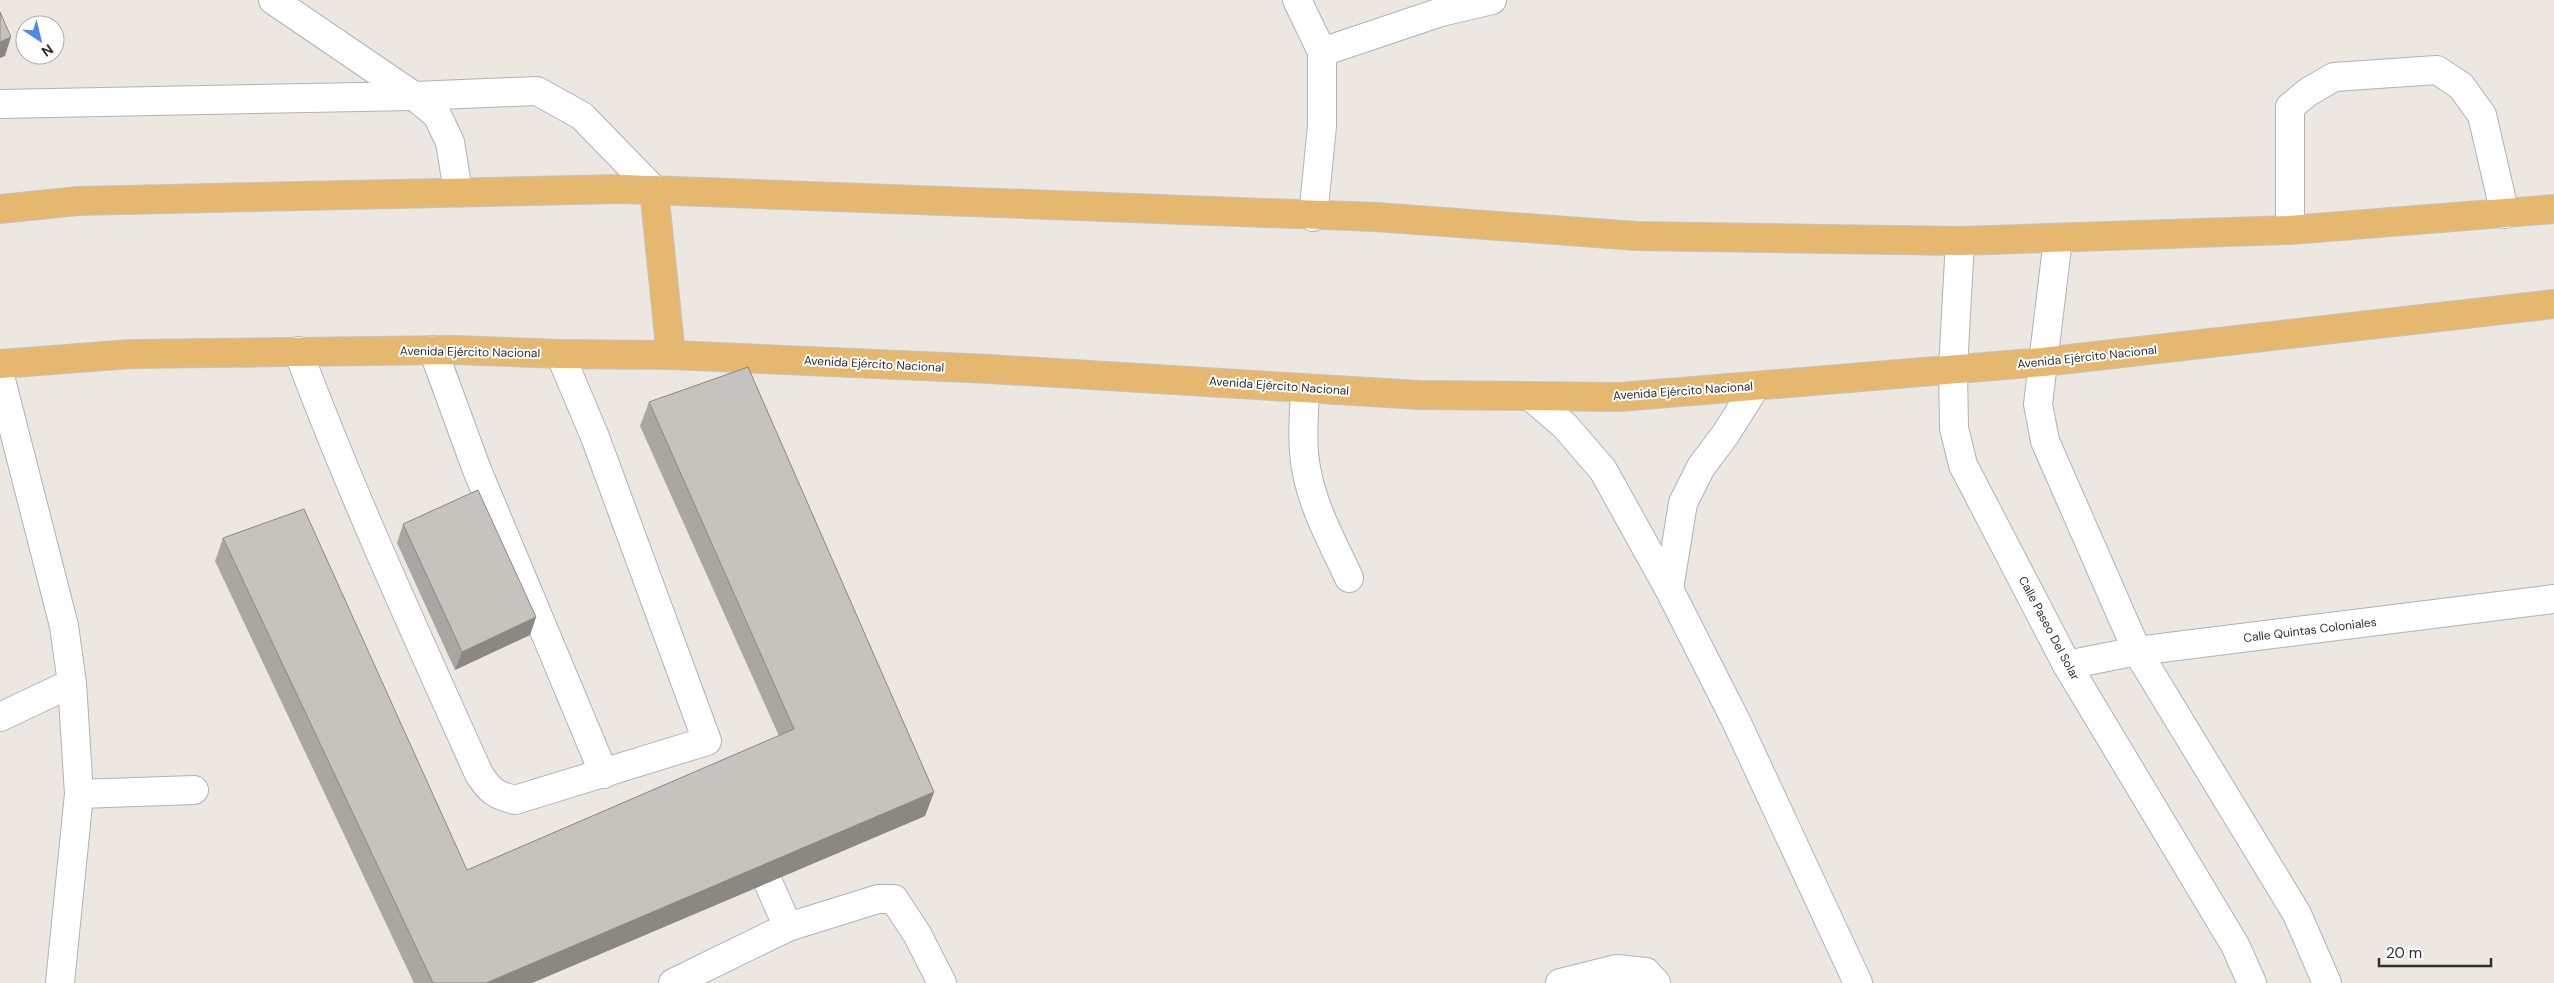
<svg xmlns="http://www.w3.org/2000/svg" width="2554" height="983" font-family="'DM Sans',sans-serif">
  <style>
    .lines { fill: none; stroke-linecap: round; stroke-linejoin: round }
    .minor-casing { stroke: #aeb2b8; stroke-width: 30 }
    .major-casing { stroke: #c4c4c4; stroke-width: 30 }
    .minor { stroke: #fff; stroke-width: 28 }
    .major { stroke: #e5b76f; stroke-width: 28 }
    .wall { fill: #aaa7a3 }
    .shaded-wall { fill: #8b8884 }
    .building { fill: #c6c2bd; stroke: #8b8884 }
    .labels { text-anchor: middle; stroke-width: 4; stroke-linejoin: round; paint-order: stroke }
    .street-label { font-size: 12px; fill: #2e2e2e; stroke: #fff }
  </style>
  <rect width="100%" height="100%" fill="#ede7e2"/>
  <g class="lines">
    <defs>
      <g id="minor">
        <polyline points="273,0 414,96 437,115 450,142 458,191"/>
        <polyline points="1297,0 1322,52"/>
        <polyline points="0,104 414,96 537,91 582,116 654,190"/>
        <polyline points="1313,217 1322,126 1322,52 1441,12 1492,0"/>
        <polyline points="2290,230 2290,107 2308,92 2334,77 2437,70 2461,86 2482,115 2505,214"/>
        <polyline points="2058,239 2038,404 2045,441 2137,651 2297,914 2327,983"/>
        <polyline points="1960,241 1953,369 1954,428 1963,465 2067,665 2235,945 2252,983"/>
        <polyline points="433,350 477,470 604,774"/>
        <path d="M298 351C352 495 416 634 479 774 490 791 495 795 515 800L707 741 595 437 560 354"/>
        <polyline points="0,376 64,626 72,683 0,717"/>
        <path d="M1305 388C1304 416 1301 446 1307 473 1314 510 1334 545 1349 578"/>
        <polyline points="1530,396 1565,426 1603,470 1669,589 1736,721 1858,983"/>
        <polyline points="1669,589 1683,503 1701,467 1725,435 1756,386"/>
        <polyline points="2067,665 2137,651 2554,599"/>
        <polyline points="72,683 79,794 194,790"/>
        <polyline points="768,882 788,927"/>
        <polyline points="60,983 79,794"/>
        <polyline points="673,983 788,927 878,899 894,899 917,934 942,983"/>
        <polyline points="1560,983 1616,969 1646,972 1656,983"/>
      </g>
      <g id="major">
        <polyline points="654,190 671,355"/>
        <polyline points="0,209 78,201 622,189 1376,217 1636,236 1960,241 2290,230 2554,209"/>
        <polyline points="0,364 131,354 454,350 560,354 671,355 990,369 1419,395 1620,397 2043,362 2554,304"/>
      </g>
    </defs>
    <use href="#minor" class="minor-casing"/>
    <use href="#major" class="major-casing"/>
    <use href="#minor" class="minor"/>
    <use href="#major" class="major"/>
  </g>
  <g class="wall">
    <polygon points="649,402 934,792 925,816 532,983 414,983 215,561 223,538 467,870 779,736 640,426"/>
    <polygon points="403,524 536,617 530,635 455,670 397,543"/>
  </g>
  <g class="shaded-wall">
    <polygon points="11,37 5,56 0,58 0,42"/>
    <polygon points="536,617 530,635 455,670 462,652"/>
    <polygon points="934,792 925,816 532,983 486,983"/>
  </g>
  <g class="building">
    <polygon points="0,12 11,37 0,42"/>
    <polygon points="748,367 934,792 486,983 433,983 223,538 304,509 467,870 794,729 649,402"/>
    <polygon points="478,490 536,617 462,652 403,524"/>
  </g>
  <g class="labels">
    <g class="street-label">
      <text transform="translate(470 352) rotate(1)" y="4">Avenida Ejército Nacional</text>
      <text transform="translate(2087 357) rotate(-6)" y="4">Avenida Ejército Nacional</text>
      <text transform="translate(874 364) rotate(3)" y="4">Avenida Ejército Nacional</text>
      <text transform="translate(1279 386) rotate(4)" y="4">Avenida Ejército Nacional</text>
      <text transform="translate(1683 391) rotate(-4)" y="4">Avenida Ejército Nacional</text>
      <text transform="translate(2049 628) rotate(62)" y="4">Calle Paseo Del Solar</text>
      <text transform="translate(2310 630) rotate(-7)" y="4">Calle Quintas Coloniales</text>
    </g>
  </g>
  <g transform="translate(40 40) rotate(145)"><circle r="24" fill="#ffffff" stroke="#ababab"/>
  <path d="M0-4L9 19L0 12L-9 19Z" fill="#5286ea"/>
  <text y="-8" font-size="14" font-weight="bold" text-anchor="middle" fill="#2e2e2e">N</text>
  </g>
  <path d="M2379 958v8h112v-8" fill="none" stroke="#2e2e2e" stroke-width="2.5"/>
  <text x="2386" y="958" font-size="15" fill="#2e2e2e" stroke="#ffffff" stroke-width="4" paint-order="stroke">20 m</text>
</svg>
